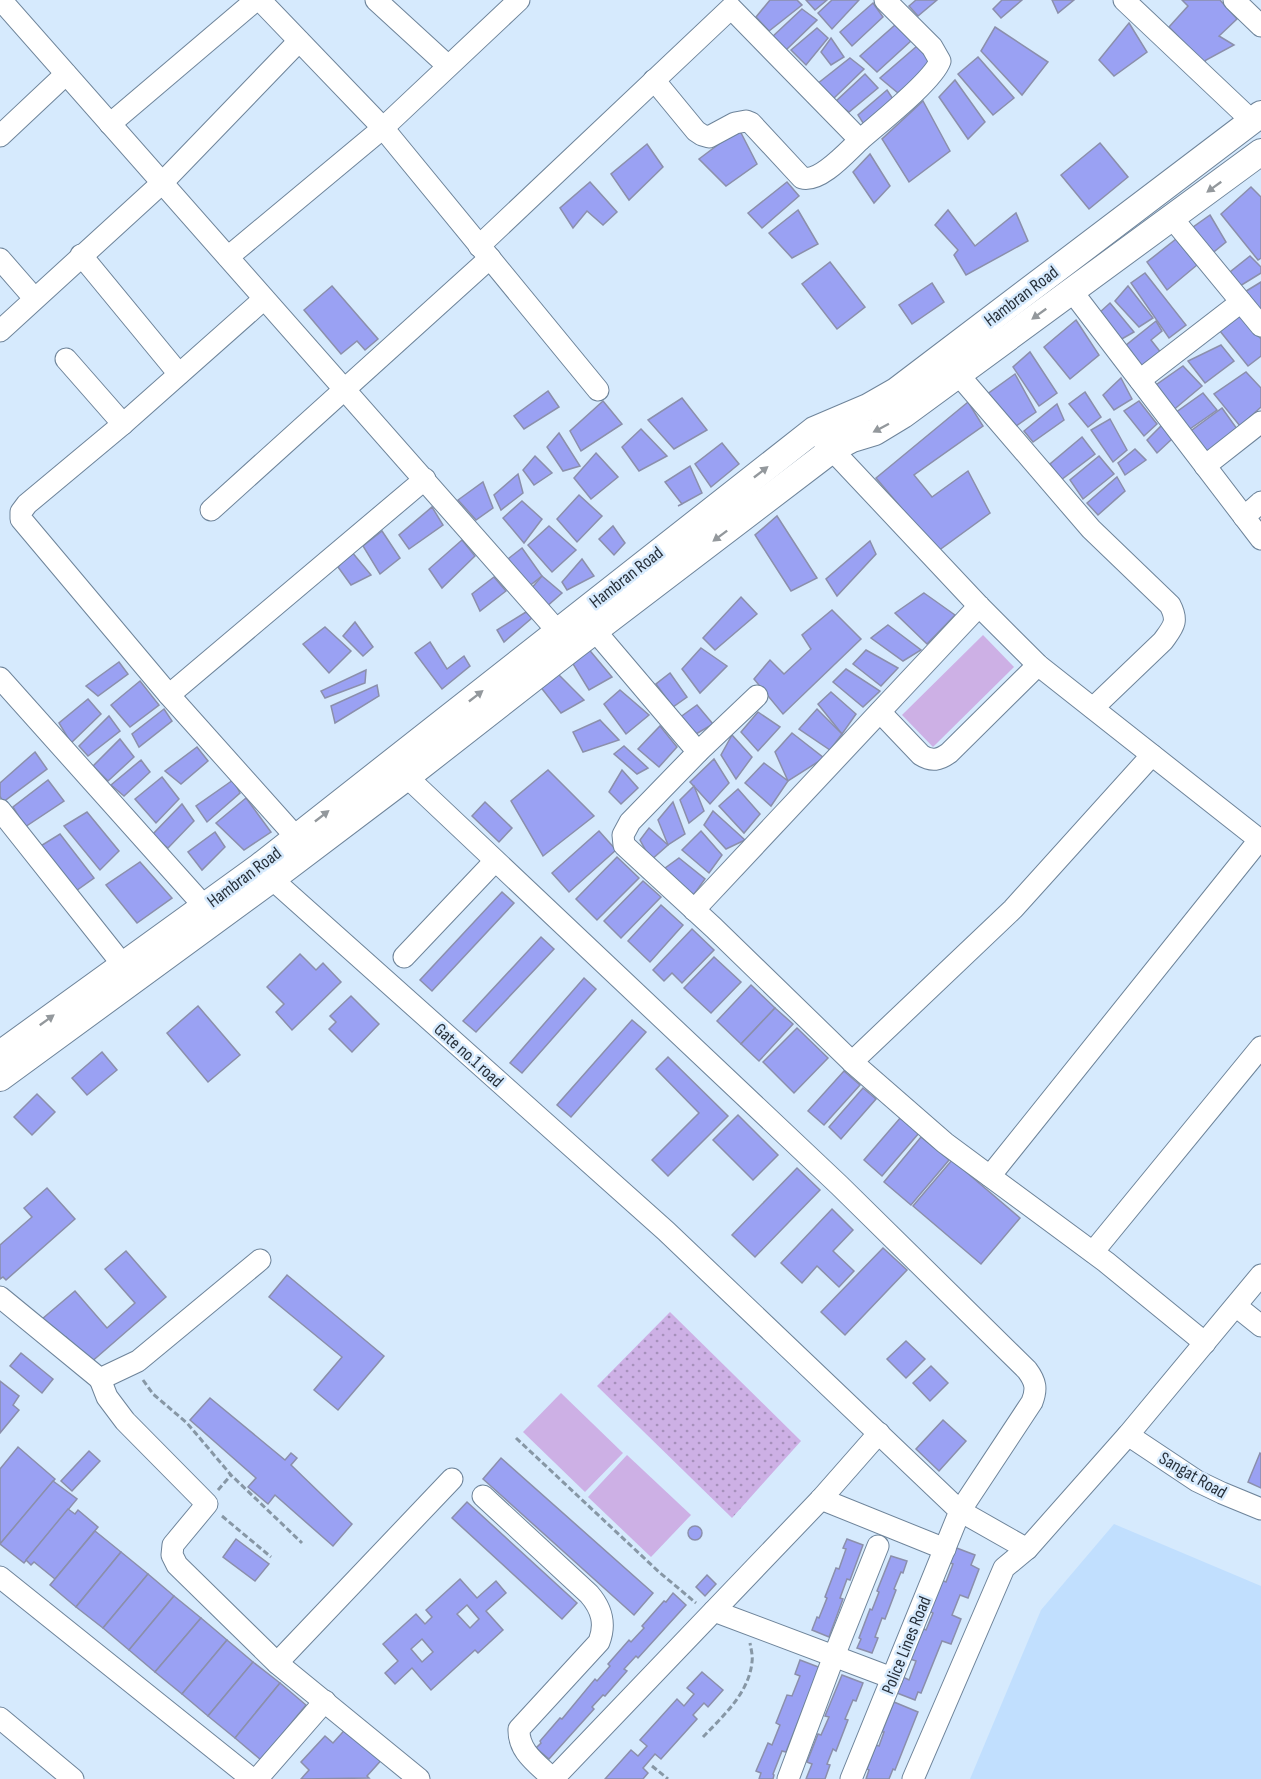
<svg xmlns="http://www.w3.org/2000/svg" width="1261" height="1779" font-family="'Sofia Sans Condensed',sans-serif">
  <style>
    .built { fill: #c1dffe }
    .green { fill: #cdb0e5 }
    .garden { fill: url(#garden-dots) }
    .building { fill: #9aa1f3; stroke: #8b8fab; stroke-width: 1.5; fill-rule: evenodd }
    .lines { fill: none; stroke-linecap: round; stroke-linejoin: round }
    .minor-casing { stroke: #6e849a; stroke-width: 23 }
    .major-casing { stroke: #6e849a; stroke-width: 28 }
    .path { stroke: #8797a5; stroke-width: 3; stroke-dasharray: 6 3; stroke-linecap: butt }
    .minor { stroke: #fff; stroke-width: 21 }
    .major { stroke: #fff; stroke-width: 26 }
    .oneway { fill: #93989c }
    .labels { text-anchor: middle; stroke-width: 5; stroke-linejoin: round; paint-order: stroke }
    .street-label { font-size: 18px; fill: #27303a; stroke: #d6eafd }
  </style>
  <defs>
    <pattern id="garden-dots" width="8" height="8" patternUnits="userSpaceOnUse" patternTransform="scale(1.5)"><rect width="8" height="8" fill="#cdb0e5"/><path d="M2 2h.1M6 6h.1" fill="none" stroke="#a690bb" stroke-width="1.8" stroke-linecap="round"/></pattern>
  </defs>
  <rect width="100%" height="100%" fill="#d6eafd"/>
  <polygon class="built" points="1114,1524 1261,1586 1261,1779 970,1779 1041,1610"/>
  <g class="green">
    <polygon points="983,635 1014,667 933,747 902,715"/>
    <polygon points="561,1393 623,1453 585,1492 523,1432"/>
    <polygon points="627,1455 691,1515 651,1557 588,1497"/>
  </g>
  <polygon class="garden" points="670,1312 801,1441 732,1518 597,1386"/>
  <g class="building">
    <polygon points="770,0 797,0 802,5 769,31 756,17"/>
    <polygon points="806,0 827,0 815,10"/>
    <polygon points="832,0 859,0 832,29 818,13"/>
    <polygon points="916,0 937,0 918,16 909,6"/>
    <polygon points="1002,0 1022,0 1001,18 993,9"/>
    <polygon points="1052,0 1074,0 1058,13"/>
    <polygon points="1182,0 1220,0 1237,19 1219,36 1234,45 1206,60 1204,63 1169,27 1188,6"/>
    <polygon points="873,3 883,17 852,46 840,32"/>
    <polygon points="802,9 817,20 784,52 772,37"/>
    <polygon points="1129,23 1147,52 1114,76 1099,60"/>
    <polygon points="895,25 912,40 877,72 860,56"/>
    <polygon points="995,27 1048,62 1022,95 981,51"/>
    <polygon points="817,28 828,38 806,65 791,50"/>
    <polygon points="831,38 844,57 831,65 821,52"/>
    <polygon points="917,46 932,63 898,93 880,78"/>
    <polygon points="978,57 1014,98 993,115 958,74"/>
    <polygon points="850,58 864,69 832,100 817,84"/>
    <polygon points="865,74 878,88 849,112 835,102"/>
    <polygon points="955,80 985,122 968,139 939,97"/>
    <polygon points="887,90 895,102 865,126 858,115"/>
    <polygon points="923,101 950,151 909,182 882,139"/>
    <polygon points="739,129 757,164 726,186 699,159"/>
    <polygon points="1100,143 1128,177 1089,209 1061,175"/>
    <polygon points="647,144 663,167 629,200 611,174"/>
    <polygon points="870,154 890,186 874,203 853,172"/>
    <polygon points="590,182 617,212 603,225 587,211 573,228 560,208"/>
    <polygon points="787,182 799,196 762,228 748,213"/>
    <polygon points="1251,187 1261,197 1261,258 1258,260 1221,214"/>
    <polygon points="798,210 818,244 792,258 769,233"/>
    <polygon points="948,210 975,246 1016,213 1028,241 966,275 954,255 958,250 935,225"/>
    <polygon points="1210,215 1226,242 1210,255 1189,230"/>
    <polygon points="1176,239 1197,265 1167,290 1147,262"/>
    <polygon points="1250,256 1261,267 1261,273 1240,286 1230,272"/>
    <polygon points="830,262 865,307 837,329 802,284"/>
    <polygon points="1145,273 1186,325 1169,338 1131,283"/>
    <polygon points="1261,282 1261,310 1243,293"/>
    <polygon points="932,283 944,302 912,324 899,305"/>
    <polygon points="332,286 378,339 365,350 357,341 341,354 304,310"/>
    <polygon points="1128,286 1153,318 1139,327 1115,301"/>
    <polygon points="1110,303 1134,332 1120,340 1099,313"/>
    <polygon points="1240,314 1261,339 1261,356 1248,366 1220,331"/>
    <polygon points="1076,320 1099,355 1070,379 1044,347"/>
    <polygon points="1156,321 1162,331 1151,340 1162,354 1140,368 1125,346"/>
    <polygon points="1221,345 1234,361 1205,383 1188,361"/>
    <polygon points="1030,352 1057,393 1039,406 1013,367"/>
    <polygon points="1183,366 1202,386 1171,412 1153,387"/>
    <polygon points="1246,372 1261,388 1261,407 1240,426 1214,394"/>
    <polygon points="1015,374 1036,412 1012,429 986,395"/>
    <polygon points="1121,378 1132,399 1114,410 1103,395"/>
    <polygon points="548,391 559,407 524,429 514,416"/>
    <polygon points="1085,392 1101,417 1088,427 1069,404"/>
    <polygon points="1203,393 1217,410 1187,431 1175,413"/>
    <polygon points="682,398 707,430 674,449 648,420"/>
    <polygon points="603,401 622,424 581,451 570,431"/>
    <polygon points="1139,401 1157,424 1144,436 1124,411"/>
    <polygon points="968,402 983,426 914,475 932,497 968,471 990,513 938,551 876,478"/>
    <polygon points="1057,404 1064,420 1033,442 1024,431"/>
    <polygon points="1222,408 1240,433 1206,461 1188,433"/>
    <polygon points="1110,419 1127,450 1113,462 1091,430"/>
    <polygon points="1162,425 1172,439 1157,453 1147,440"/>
    <polygon points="641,429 667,456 639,471 622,447"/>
    <polygon points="559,433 580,466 563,471 547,447"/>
    <polygon points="1082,437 1095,454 1061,480 1050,464"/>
    <polygon points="722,443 739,464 711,487 695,464"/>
    <polygon points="1135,449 1146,460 1125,475 1118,463"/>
    <polygon points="596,453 618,477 591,499 574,478"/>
    <polygon points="535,456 552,473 534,485 523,470"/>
    <polygon points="1099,456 1114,474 1083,499 1070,480"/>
    <polygon points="690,466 702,493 678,506 682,504 665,482"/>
    <polygon points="518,474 523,493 501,510 494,495"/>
    <polygon points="1117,477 1125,491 1098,515 1087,503"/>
    <polygon points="483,482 493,508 476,520 458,500"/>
    <polygon points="579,495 602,516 577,542 557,519"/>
    <polygon points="522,501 542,519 524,543 503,518"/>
    <polygon points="432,507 443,525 409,549 399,535"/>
    <polygon points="777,516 817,578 791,591 755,535"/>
    <polygon points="549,526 576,550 552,572 528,545"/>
    <polygon points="613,526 625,543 614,555 599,539"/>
    <polygon points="382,531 400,558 380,574 363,546"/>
    <polygon points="462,540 475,556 442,588 429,569"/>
    <polygon points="870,541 876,554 837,596 826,579"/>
    <polygon points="522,548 542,576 528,587 504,562"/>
    <polygon points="351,551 371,575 351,585 338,567"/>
    <polygon points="582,559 594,576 567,590 562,582"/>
    <polygon points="542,576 562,593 545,608 529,591"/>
    <polygon points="494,577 506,591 480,611 472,594"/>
    <polygon points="924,593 955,615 927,644 895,613"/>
    <polygon points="741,597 757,614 715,650 703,638"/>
    <polygon points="832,610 861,639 783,714 754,679 770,660 784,674 811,649 802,635"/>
    <polygon points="526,612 532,618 504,642 497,630"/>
    <polygon points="355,622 373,647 363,656 343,636"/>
    <polygon points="888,625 921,650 903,661 871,638"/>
    <polygon points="325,627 351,651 329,673 303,644"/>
    <polygon points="430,642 447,669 464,656 470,666 442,689 415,653"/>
    <polygon points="586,646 612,677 589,690 570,659"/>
    <polygon points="701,648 727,666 700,693 682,669"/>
    <polygon points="866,650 898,668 881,686 853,664"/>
    <polygon points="119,662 128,674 98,696 86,686"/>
    <polygon points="846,669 880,691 863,707 833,682"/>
    <polygon points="366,670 365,683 325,698 321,691"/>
    <polygon points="557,673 584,700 561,713 539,685"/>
    <polygon points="670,673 687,697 673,707 656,684"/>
    <polygon points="140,681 159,705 130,727 111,705"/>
    <polygon points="377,685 379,696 335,723 331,706"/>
    <polygon points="620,690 649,715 626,734 604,704"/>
    <polygon points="831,692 856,714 842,734 818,704"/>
    <polygon points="88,699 101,714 71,743 59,723"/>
    <polygon points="697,705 713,724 696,734 679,718"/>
    <polygon points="164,709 172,721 139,747 132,734"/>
    <polygon points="817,709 842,734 830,750 799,729"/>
    <polygon points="758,712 780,727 758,751 741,732"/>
    <polygon points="109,716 120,731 88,756 79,746"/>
    <polygon points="600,720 619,740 583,752 573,732"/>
    <polygon points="660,726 677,747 659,767 638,749"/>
    <polygon points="792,733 824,758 788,781 775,752"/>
    <polygon points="732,735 752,757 736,779 721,755"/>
    <polygon points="120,739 134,757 108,781 93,766"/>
    <polygon points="624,746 648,768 637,774 614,754"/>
    <polygon points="197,747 208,761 181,784 165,771"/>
    <polygon points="35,752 47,769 3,802 0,796 0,783"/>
    <polygon points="714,759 729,783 710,804 690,782"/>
    <polygon points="141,760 150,772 124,796 111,785"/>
    <polygon points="764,763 788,781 771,806 745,783"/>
    <polygon points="548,770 594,816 543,856 511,801"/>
    <polygon points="622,770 638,788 621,804 609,792"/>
    <polygon points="162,777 179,799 156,823 135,799"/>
    <polygon points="48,780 64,801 25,827 13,807"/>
    <polygon points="233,780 240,793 207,822 196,806"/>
    <polygon points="694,786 704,811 689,823 680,800"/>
    <polygon points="738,789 760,814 744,833 719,806"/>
    <polygon points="246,798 271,832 244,850 216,823"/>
    <polygon points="485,802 512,828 499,842 472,816"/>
    <polygon points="673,802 685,834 668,845 658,820"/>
    <polygon points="182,804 194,821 168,848 152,835"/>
    <polygon points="713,811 745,840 726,849 704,825"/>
    <polygon points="87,812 119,851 100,870 64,826"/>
    <polygon points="649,828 668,845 651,860 640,840"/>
    <polygon points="599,831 616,850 569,892 552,873"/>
    <polygon points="701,831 722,855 709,873 682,850"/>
    <polygon points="215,832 225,847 202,870 188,852"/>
    <polygon points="60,834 94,878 73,893 39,847"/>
    <polygon points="617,857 639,878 597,920 576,899"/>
    <polygon points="679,858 705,879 692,897 661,871"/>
    <polygon points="140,862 172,898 137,923 106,885"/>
    <polygon points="643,881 661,897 621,938 604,921"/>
    <polygon points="502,892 514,903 432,991 420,980"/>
    <polygon points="661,905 683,925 650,962 628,941"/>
    <polygon points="692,929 714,950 682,983 672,973 664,981 653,970"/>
    <polygon points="541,937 554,949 476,1032 463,1021"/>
    <polygon points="300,954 316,970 323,963 341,982 292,1030 276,1012 284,1004 267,987"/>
    <polygon points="714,957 741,982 711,1013 684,988"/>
    <polygon points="584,978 596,989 522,1073 510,1063"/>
    <polygon points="751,985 775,1008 741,1044 717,1021"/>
    <polygon points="351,996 379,1024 352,1052 329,1029 336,1022 330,1016"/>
    <polygon points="198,1006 240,1055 208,1082 167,1033"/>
    <polygon points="775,1008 793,1024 759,1061 741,1044"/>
    <polygon points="632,1020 646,1032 571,1117 557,1105"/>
    <polygon points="797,1028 828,1058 794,1093 763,1062"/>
    <polygon points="102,1052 117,1070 87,1095 72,1078"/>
    <polygon points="668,1057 728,1116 668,1176 652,1160 699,1113 656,1069"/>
    <polygon points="844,1071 860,1085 824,1125 808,1111"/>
    <polygon points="863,1088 876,1099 841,1139 829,1127"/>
    <polygon points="37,1094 55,1112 32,1135 14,1117"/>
    <polygon points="738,1115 778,1155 753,1180 713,1140"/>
    <polygon points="901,1117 919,1133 882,1176 864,1160"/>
    <polygon points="921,1137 949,1160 911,1205 884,1182"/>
    <polygon points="952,1160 1020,1218 981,1264 913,1206"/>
    <polygon points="797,1168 820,1190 755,1257 732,1235"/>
    <polygon points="47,1188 75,1219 6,1280 3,1277 0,1279 0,1245 32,1217 24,1208"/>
    <polygon points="832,1209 853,1230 833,1251 854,1271 839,1287 817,1266 802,1283 781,1263"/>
    <polygon points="883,1248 907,1270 845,1335 821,1312"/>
    <polygon points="126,1251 166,1297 89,1364 66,1337 61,1341 42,1319 75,1291 107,1328 135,1303 105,1269"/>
    <polygon points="287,1275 384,1356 338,1410 314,1390 342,1357 269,1297"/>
    <polygon points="906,1341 925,1359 906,1378 887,1359"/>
    <polygon points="21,1353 53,1379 42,1393 10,1366"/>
    <polygon points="931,1366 948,1383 930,1401 913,1383"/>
    <polygon points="0,1381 19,1396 13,1405 19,1410 0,1433"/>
    <polygon points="210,1398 285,1460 291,1453 297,1458 291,1465 352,1524 333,1546 275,1495 268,1504 248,1487 256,1478 190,1420"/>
    <polygon points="943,1420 966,1441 939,1471 916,1449"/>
    <polygon points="18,1447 55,1479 0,1544 0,1469"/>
    <polygon points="89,1451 100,1461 72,1491 61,1481"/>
    <polygon points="1260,1453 1261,1454 1261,1488 1248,1482"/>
    <polygon points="501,1458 653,1593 634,1615 483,1479"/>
    <polygon points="53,1481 77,1499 24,1563 0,1544"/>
    <polygon points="467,1502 577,1603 562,1619 452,1518"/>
    <polygon points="68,1509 75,1514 78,1510 98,1527 55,1579 34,1562 31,1565 26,1560"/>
    <circle cx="695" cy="1533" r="7"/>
    <polygon points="95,1531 121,1552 76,1607 50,1585"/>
    <polygon points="236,1539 269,1564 255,1581 223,1557"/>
    <polygon points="847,1539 863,1545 850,1580 847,1579 840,1598 843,1599 829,1637 812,1630 817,1617 819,1618 827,1598 825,1597 836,1568 839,1569 846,1549 843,1548"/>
    <polygon points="954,1547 975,1555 971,1565 979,1569 968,1598 960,1595 952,1615 961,1619 951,1644 942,1641 921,1693 918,1692 915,1700 897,1693 903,1677 909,1680 916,1661 910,1659 922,1628 926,1630 933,1613 929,1611 941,1580 946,1582 953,1564 948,1562"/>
    <polygon points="121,1552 148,1574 103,1628 76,1607"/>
    <polygon points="891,1556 907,1561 903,1573 901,1572 894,1589 896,1590 885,1619 882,1618 875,1637 878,1638 872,1653 857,1648 861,1639 859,1638 870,1609 872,1610 879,1592 877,1591"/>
    <polygon points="148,1574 174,1596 129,1650 103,1628"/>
    <polygon points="707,1575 716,1584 705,1596 696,1587"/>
    <path d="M460 1579 477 1598 496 1581 506 1593 486 1611 503 1630 478 1653 475 1650 431 1690 412 1668 395 1684 385 1673 398 1661 383 1644 416 1614 425 1624 432 1617 426 1610ZM467 1605 479 1619 470 1628 457 1614ZM422 1639 433 1652 422 1662 411 1649Z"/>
    <polygon points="673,1593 686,1605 638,1658 636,1656 624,1669 627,1671 605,1696 603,1695 592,1707 594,1709 549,1759 536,1748 541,1743 540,1741 560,1718 562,1719 595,1679 597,1681 610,1666 608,1664 629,1640 631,1642 644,1628 642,1626 664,1601 666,1602"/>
    <polygon points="174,1596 201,1618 155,1672 129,1650"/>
    <polygon points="201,1618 227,1640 182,1694 155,1672"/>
    <polygon points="227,1640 253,1662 208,1716 182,1694"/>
    <polygon points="800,1660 821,1668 818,1694 810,1691 786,1752 782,1751 773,1774 774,1775 773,1779 759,1779 761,1773 756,1771 768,1743 772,1745 780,1725 776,1723 787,1695 792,1696 800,1676 795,1674"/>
    <polygon points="253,1662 280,1683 235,1738 208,1716"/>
    <polygon points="702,1672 723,1690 708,1707 704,1703 693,1715 697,1719 661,1759 655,1754 643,1768 648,1773 643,1779 605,1779 631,1750 638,1756 647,1746 640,1740 677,1699 684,1706 694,1694 687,1688"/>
    <polygon points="842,1675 863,1683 856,1701 853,1700 845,1719 848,1720 836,1751 833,1749 827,1764 830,1765 825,1779 806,1779 812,1764 807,1762 818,1734 821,1735 829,1717 825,1716"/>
    <polygon points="280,1683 306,1705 261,1760 235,1738"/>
    <polygon points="894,1702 918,1712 895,1770 893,1769 889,1779 866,1779 869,1770 867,1769 876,1745 879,1746 884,1732 882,1732"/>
    <polygon points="350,1724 385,1756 367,1776 369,1778 301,1779 309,1770 301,1762 325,1736 333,1743"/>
  </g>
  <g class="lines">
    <defs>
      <g id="minor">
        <polyline points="1,0 568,643"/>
        <polyline points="260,0 383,128 598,390"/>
        <polyline points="376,0 448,66"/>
        <polyline points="1124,0 1252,121"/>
        <polyline points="1234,0 1261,26"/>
        <path d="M654 80 696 131 702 135 709 137 735 123 746 121 751 123 802 178C820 183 847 152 860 140"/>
        <polyline points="110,124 256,0"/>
        <polyline points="0,136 66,74"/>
        <polyline points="1172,218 1261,326"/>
        <path d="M479 246 731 8 860 140C878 124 933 81 940 61L932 47 885 0"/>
        <polyline points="81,255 179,374"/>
        <polyline points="228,257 383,128 519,0"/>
        <polyline points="0,259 34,298"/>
        <polyline points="1071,290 1261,539"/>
        <polyline points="264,299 123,424 27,504 21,512 21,519 169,695 296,837"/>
        <polyline points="0,331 162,183 299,41"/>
        <polyline points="66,359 123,424"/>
        <path d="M957 373 1091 529 1170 605C1179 622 1173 627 1163 641L1093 708"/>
        <polyline points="1140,380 1241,302"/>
        <polyline points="822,439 979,606 1038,665 1261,841"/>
        <polyline points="1205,466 1261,422"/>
        <polyline points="211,510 490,258"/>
        <polyline points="1244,517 1261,502"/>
        <polyline points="585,619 698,752"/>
        <polyline points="0,678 204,906"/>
        <polyline points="169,695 425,479"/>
        <polyline points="757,696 698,752 630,822 623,835 624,845 714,928 852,1062 945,1143 1106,1262 1205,1343"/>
        <path d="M880 712 921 755C932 762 939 760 949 753L1038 665"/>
        <path d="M407 777 839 1185 1027 1370C1036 1382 1037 1389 1032 1402L960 1511 1027 1549"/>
        <polyline points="0,810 123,965"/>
        <polyline points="272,879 666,1231 960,1511 851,1779"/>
        <polyline points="694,910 979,606"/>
        <polyline points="404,957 495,861"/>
        <polyline points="852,1062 1013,909 1152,755"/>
        <polyline points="990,1176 1260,839"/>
        <polyline points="1093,1252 1261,1047"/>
        <polyline points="0,1297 100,1379 138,1361 260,1260"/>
        <polyline points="1236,1306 1261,1326"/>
        <polyline points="100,1379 107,1397 125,1421 207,1504 173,1545 172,1555 177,1565 277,1663 419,1779"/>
        <polyline points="1128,1435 1197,1481 1222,1493 1261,1509"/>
        <path d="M483 1496 589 1594C602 1609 606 1624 599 1642L519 1729C518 1752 538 1764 553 1779"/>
        <polyline points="821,1499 945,1549"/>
        <polyline points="0,1577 252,1779"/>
        <polyline points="714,1611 892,1678"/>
        <polyline points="277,1663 452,1479"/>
        <polyline points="0,1718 73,1779"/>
        <polyline points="257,1779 325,1701"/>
        <polyline points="553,1779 821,1499 879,1433"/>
        <polyline points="788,1779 834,1656 878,1546"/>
        <polyline points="913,1779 1004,1568 1027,1549 1128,1435 1261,1275"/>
      </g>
      <g id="major">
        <polyline points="0,1054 260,866 814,430 868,407 896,391 1261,114"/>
        <polyline points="0,1078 272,879 407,777 572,648 833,449 852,439 875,432 903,415 1261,152"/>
      </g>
    </defs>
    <use href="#minor" class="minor-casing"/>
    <use href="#major" class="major-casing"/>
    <g class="path">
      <polyline points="143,1380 153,1394 187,1423 231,1475 302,1543"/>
      <polyline points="516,1438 659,1572 696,1603"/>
      <polyline points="218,1490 231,1475"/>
      <polyline points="222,1516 271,1557"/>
      <path d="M703 1737C723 1716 749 1693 752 1662 753 1656 751 1649 750 1643"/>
      <polyline points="652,1766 668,1779"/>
    </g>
    <use href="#minor" class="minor"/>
    <use href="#major" class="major"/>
  </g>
  <defs><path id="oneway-solid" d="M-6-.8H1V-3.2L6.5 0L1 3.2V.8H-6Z" transform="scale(1.5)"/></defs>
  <g class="oneway">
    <use href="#oneway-solid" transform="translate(1214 187) rotate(144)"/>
    <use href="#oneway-solid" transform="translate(1039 314) rotate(144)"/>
    <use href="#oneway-solid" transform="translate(881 428) rotate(152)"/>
    <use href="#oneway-solid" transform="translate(761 472) rotate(-38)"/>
    <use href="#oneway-solid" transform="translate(720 536) rotate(143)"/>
    <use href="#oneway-solid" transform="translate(476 696) rotate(-38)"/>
    <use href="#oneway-solid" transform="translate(322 816) rotate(-38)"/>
    <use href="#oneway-solid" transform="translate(47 1020) rotate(-36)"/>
  </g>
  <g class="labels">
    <g class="street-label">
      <text transform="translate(1021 296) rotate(-37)" y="6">Hambran Road</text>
      <text transform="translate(626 577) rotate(-38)" y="6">Hambran Road</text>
      <text transform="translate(244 877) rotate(-37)" y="6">Hambran Road</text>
      <text transform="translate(469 1055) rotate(42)" y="6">Gate no.1 road</text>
      <text transform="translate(1193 1475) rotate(30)" y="6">Sangat Road</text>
      <text transform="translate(906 1645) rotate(-68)" y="6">Police Lines Road</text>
    </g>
  </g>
</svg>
